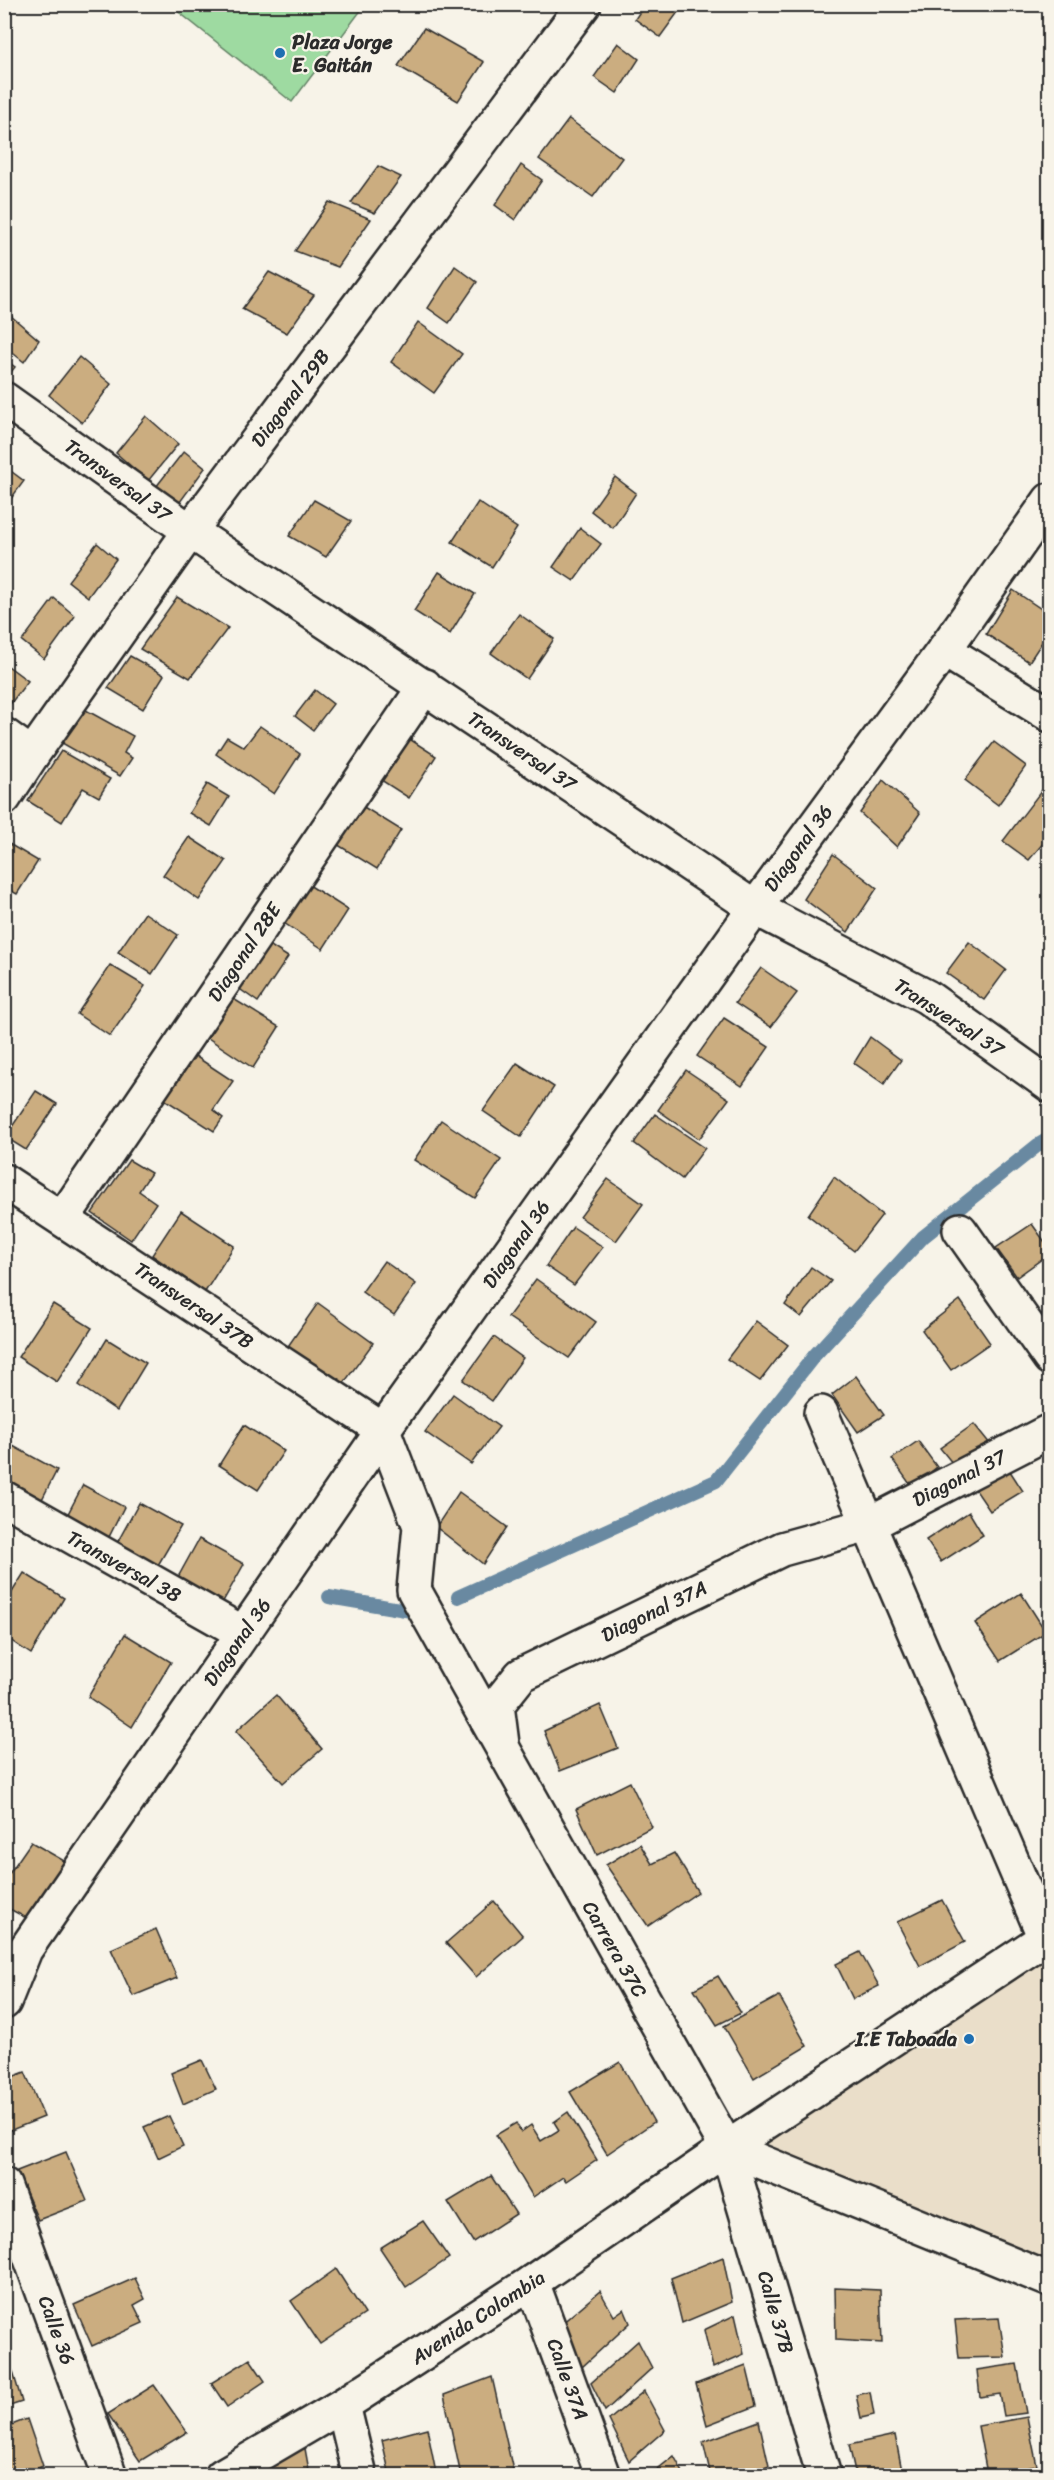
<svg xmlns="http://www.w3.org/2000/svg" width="1054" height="2480" font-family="Sriracha,sans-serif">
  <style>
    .built { fill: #eadec9 }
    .green { fill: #9edaa1; stroke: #648266; stroke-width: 1.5 }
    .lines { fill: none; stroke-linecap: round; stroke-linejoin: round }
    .stream { stroke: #6989a1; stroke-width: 14 }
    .building { fill: #cbad80; stroke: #2b2b2b; stroke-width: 1.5 }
    .minor-casing { stroke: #2b2b2b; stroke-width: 38 }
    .tertiary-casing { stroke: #2b2b2b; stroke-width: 38 }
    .minor { stroke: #f7f3e8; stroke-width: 33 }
    .tertiary { stroke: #f7f3e8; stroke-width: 33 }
    .poi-dot { fill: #1f6fb2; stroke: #f7f3e8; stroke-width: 2 }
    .labels { text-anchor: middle; stroke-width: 4.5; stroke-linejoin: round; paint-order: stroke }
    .poi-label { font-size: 20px; font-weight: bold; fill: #2b2b2b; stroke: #f7f3e8; text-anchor: start }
    .street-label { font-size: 20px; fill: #2b2b2b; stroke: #f7f3e8 }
  </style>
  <rect width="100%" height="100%" fill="#f7f3e8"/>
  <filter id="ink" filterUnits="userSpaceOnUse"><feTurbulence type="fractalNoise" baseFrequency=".0167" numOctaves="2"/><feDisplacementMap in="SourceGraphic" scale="12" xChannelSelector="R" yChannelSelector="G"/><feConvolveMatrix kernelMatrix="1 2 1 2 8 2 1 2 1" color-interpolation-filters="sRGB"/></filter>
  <g filter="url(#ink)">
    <polygon class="built" points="1049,1931 1049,2280 727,2148"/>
    <polygon class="green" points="170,5 365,5 292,102"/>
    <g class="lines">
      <g class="stream">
        <polyline points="329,1597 423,1613"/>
        <polyline points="458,1597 716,1481 814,1356 923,1237 1038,1145 1050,1138"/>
      </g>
    </g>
    <g class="building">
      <polygon points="645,4 684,4 660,37 635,19"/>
      <polygon points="424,28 484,62 458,101 398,66"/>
      <polygon points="618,43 639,59 617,93 594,77"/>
      <polygon points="569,119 622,158 593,197 539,159"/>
      <polygon points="521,165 542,180 515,220 495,205"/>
      <polygon points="378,166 401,177 375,213 351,203"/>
      <polygon points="329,202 371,219 338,267 295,251"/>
      <polygon points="455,266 477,282 449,323 428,308"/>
      <polygon points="269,272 314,295 287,333 242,309"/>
      <polygon points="4,310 39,340 24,362 4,346"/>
      <polygon points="418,322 462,354 434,393 391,362"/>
      <polygon points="79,357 111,384 82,423 49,395"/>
      <polygon points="4,359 15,367 4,381"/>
      <polygon points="146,416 178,444 148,481 116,453"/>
      <polygon points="184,451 205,468 177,506 156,487"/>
      <polygon points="4,466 24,481 4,508"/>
      <polygon points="615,477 636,493 613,528 591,511"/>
      <polygon points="314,500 351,521 326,557 289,536"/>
      <polygon points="478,502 517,528 492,567 452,542"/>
      <polygon points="580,528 601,544 574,581 553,567"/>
      <polygon points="97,543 116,559 88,597 68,581"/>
      <polygon points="439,572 475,594 450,634 414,611"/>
      <polygon points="1013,590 1050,615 1050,630 1029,662 986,634"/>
      <polygon points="177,597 228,628 190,678 140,649"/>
      <polygon points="54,598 75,616 44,659 22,641"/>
      <polygon points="519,614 554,639 527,679 491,653"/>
      <polygon points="130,656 164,675 143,709 108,688"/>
      <polygon points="4,663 28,681 4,712"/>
      <polygon points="315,690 333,704 313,730 295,716"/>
      <polygon points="84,709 133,736 124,753 132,758 120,776 62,743"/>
      <polygon points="260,726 300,754 274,794 216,754 227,737 244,747"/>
      <polygon points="408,738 436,756 409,798 381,780"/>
      <polygon points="994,742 1026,766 998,805 965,780"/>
      <polygon points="61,751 110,779 99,797 83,788 62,822 28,801"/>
      <polygon points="883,780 920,813 897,847 860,813"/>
      <polygon points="1048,782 1050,835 1029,860 1003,841"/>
      <polygon points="207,784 229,797 211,826 189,813"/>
      <polygon points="354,801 401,830 377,869 330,840"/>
      <polygon points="189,837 226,861 199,900 163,875"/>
      <polygon points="4,841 38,861 17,894 4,887"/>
      <polygon points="833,854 877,888 848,932 804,899"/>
      <polygon points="309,885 348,910 323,949 284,923"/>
      <polygon points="145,913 178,935 152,974 118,952"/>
      <polygon points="263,941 288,957 258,1002 234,985"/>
      <polygon points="969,942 1006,970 984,1000 946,973"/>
      <polygon points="110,965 145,986 110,1036 77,1014"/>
      <polygon points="761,968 797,993 771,1027 735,1003"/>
      <polygon points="227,995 279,1027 253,1068 202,1034"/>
      <polygon points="724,1018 769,1047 742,1086 697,1056"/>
      <polygon points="870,1037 901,1060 884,1084 854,1063"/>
      <polygon points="189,1052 233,1081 213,1110 223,1118 214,1131 161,1097"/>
      <polygon points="517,1063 554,1087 521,1137 483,1111"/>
      <polygon points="686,1070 729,1099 699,1139 658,1110"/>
      <polygon points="36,1091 57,1104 26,1150 5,1137"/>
      <polygon points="655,1114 705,1148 682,1179 634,1143"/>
      <polygon points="441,1120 501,1160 475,1198 414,1160"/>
      <polygon points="129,1160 151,1173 139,1191 156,1203 131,1240 92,1213"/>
      <polygon points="834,1177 882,1215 854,1251 808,1215"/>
      <polygon points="608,1179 643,1204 616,1241 580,1217"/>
      <polygon points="181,1211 234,1246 205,1292 152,1255"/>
      <polygon points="1032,1224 1050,1249 1050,1253 1017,1277 996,1248"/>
      <polygon points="573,1227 603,1247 574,1285 546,1266"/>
      <polygon points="384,1261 416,1284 394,1315 362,1292"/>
      <polygon points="811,1267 831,1281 801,1317 785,1305"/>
      <polygon points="536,1279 596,1322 569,1358 508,1317"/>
      <polygon points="960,1300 990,1343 951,1370 922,1330"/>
      <polygon points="318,1303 373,1343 341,1387 286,1349"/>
      <polygon points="53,1304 92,1328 57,1382 18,1357"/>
      <polygon points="756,1321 788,1345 760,1381 727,1359"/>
      <polygon points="494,1337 523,1358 492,1401 463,1380"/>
      <polygon points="107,1339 146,1363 117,1411 79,1385"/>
      <polygon points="856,1376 884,1415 858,1432 832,1395"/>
      <polygon points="453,1394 499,1427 471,1464 425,1432"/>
      <polygon points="974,1424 991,1445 957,1469 940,1448"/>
      <polygon points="244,1425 284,1451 258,1490 219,1465"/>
      <polygon points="918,1441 937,1467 912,1487 892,1459"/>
      <polygon points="11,1445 57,1470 35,1513 4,1496 4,1459"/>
      <polygon points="1008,1468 1023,1491 990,1511 975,1489"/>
      <polygon points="83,1485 124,1507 103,1549 61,1527"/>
      <polygon points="459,1492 507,1527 483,1564 436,1527"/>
      <polygon points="139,1503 181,1526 151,1577 111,1554"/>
      <polygon points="969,1512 983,1535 941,1562 926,1540"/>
      <polygon points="199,1539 244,1564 216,1614 172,1588"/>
      <polygon points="24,1573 64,1598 31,1654 4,1636 4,1605"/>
      <polygon points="1021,1593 1046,1632 1000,1661 975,1623"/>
      <polygon points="125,1634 171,1662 132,1727 88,1697"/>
      <polygon points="276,1695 322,1749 283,1783 236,1731"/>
      <polygon points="600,1705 618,1748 560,1771 544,1731"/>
      <polygon points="630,1782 652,1827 597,1855 576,1809"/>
      <polygon points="31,1842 73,1866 32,1921 4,1906 4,1881"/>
      <polygon points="640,1844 652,1864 674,1853 698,1892 648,1926 606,1865"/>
      <polygon points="942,1900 965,1942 920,1966 897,1922"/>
      <polygon points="494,1901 523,1936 476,1977 446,1943"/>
      <polygon points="156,1929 177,1978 133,1996 111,1949"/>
      <polygon points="860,1952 879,1986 853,1999 836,1964"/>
      <polygon points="718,1976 741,2013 717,2025 694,1989"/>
      <polygon points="779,1996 807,2046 754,2078 724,2026"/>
      <polygon points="202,2060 216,2089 183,2104 171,2073"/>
      <polygon points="620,2062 654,2122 607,2154 570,2092"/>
      <polygon points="25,2072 44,2117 4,2133 4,2080"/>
      <polygon points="568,2112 597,2160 566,2181 563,2177 533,2197 496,2135 516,2123 521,2132 531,2125 541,2141 559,2130 554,2122"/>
      <polygon points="169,2116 183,2146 158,2158 144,2127"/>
      <polygon points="66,2152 87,2201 38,2220 17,2171"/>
      <polygon points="491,2176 516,2214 473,2242 448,2202"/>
      <polygon points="423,2221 449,2258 406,2287 380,2248"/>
      <polygon points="723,2257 732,2302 682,2323 671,2278"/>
      <polygon points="336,2269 365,2314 320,2344 291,2301"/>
      <polygon points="135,2278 145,2299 134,2305 143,2323 92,2346 74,2305"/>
      <polygon points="835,2288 880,2290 882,2343 836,2340"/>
      <polygon points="600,2291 614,2316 624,2309 630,2323 582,2367 560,2325"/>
      <polygon points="735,2315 744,2354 713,2368 704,2330"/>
      <polygon points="999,2318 1005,2357 959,2358 955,2320"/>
      <polygon points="638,2341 652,2368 605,2411 591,2383"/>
      <polygon points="250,2359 265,2381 227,2407 211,2383"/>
      <polygon points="10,2362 22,2402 4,2408 4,2364"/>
      <polygon points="1017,2364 1026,2413 1004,2416 1000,2394 980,2397 977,2370"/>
      <polygon points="746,2365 756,2406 707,2425 696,2384"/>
      <polygon points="492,2377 514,2475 461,2476 444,2395"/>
      <polygon points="154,2385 187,2432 140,2461 108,2414"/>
      <polygon points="644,2391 665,2430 629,2461 609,2420"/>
      <polygon points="870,2392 874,2415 861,2418 856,2395"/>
      <polygon points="1027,2417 1037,2466 987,2474 978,2426"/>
      <polygon points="27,2419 43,2466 20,2476 4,2476 4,2428"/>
      <polygon points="759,2421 769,2466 745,2476 711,2476 703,2442"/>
      <polygon points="427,2428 436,2473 428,2476 390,2476 382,2440"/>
      <polygon points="895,2435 903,2476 856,2476 849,2445"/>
      <polygon points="304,2443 310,2476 264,2476 262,2463"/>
      <polygon points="674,2456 685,2476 649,2476"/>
    </g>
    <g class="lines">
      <defs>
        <g id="minor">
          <polyline points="4,399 190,531 755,908 927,997 1050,1085"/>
          <polyline points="944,650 1050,715"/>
          <polyline points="4,735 32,755"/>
          <polyline points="4,798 32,755 190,531 584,4"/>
          <polyline points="4,1181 383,1430 420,1526 414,1590 727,2148 824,2476"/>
          <polyline points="63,1218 425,686"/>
          <polyline points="960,1230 1050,1358"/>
          <polyline points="821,1413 1045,1938"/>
          <polyline points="4,1498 243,1633"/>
          <polyline points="502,1744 497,1705 521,1675 782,1549 868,1525 1050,1431"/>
          <polyline points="4,2002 25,1950 383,1430 755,908 944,650 1050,500"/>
          <polyline points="727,2148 1050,2280"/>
          <polyline points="4,2185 110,2476"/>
          <polyline points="532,2282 603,2476"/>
          <polyline points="343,2405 360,2476"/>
        </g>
        <polyline id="tertiary" points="222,2476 343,2405 532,2282 727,2148 1050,1935"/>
      </defs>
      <use href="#minor" class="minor-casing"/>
      <use href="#tertiary" class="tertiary-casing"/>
      <use href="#minor" class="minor"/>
      <use href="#tertiary" class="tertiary"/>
    </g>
  </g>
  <g class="poi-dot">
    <circle cx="280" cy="53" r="6"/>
    <circle cx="969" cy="2039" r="6"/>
  </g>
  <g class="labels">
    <g class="poi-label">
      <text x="292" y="49">Plaza Jorge<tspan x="292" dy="23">E. Gaitán</tspan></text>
      <text x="957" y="2046" text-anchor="end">I.E Taboada</text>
    </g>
    <g class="street-label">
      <text transform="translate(290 398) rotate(-53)" y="7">Diagonal 29B</text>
      <text transform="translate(118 480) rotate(36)" y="7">Transversal 37</text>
      <text transform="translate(522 751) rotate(34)" y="7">Transversal 37</text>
      <text transform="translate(798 848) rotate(-54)" y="7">Diagonal 36</text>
      <text transform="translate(244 952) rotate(-56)" y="7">Diagonal 28E</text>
      <text transform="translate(949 1017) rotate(33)" y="7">Transversal 37</text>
      <text transform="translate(516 1244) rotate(-55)" y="7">Diagonal 36</text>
      <text transform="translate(194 1305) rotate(34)" y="7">Transversal 37B</text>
      <text transform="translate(959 1478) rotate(-27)" y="7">Diagonal 37</text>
      <text transform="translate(124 1566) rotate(29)" y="7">Transversal 38</text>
      <text transform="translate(654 1611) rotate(-26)" y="7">Diagonal 37A</text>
      <text transform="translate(237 1642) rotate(-55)" y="7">Diagonal 36</text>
      <text transform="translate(615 1949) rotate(60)" y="7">Carrera 37C</text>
      <text transform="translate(776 2312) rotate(74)" y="7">Calle 37B</text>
      <text transform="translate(478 2317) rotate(-33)" y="7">Avenida Colombia</text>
      <text transform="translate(57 2330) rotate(70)" y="7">Calle 36</text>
      <text transform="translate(568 2379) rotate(70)" y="7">Calle 37A</text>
    </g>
  </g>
  <rect width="1054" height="2480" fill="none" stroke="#f7f3e8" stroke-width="24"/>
  <rect x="12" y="12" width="1030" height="2456" fill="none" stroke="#2b2b2b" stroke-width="2" filter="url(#ink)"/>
</svg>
